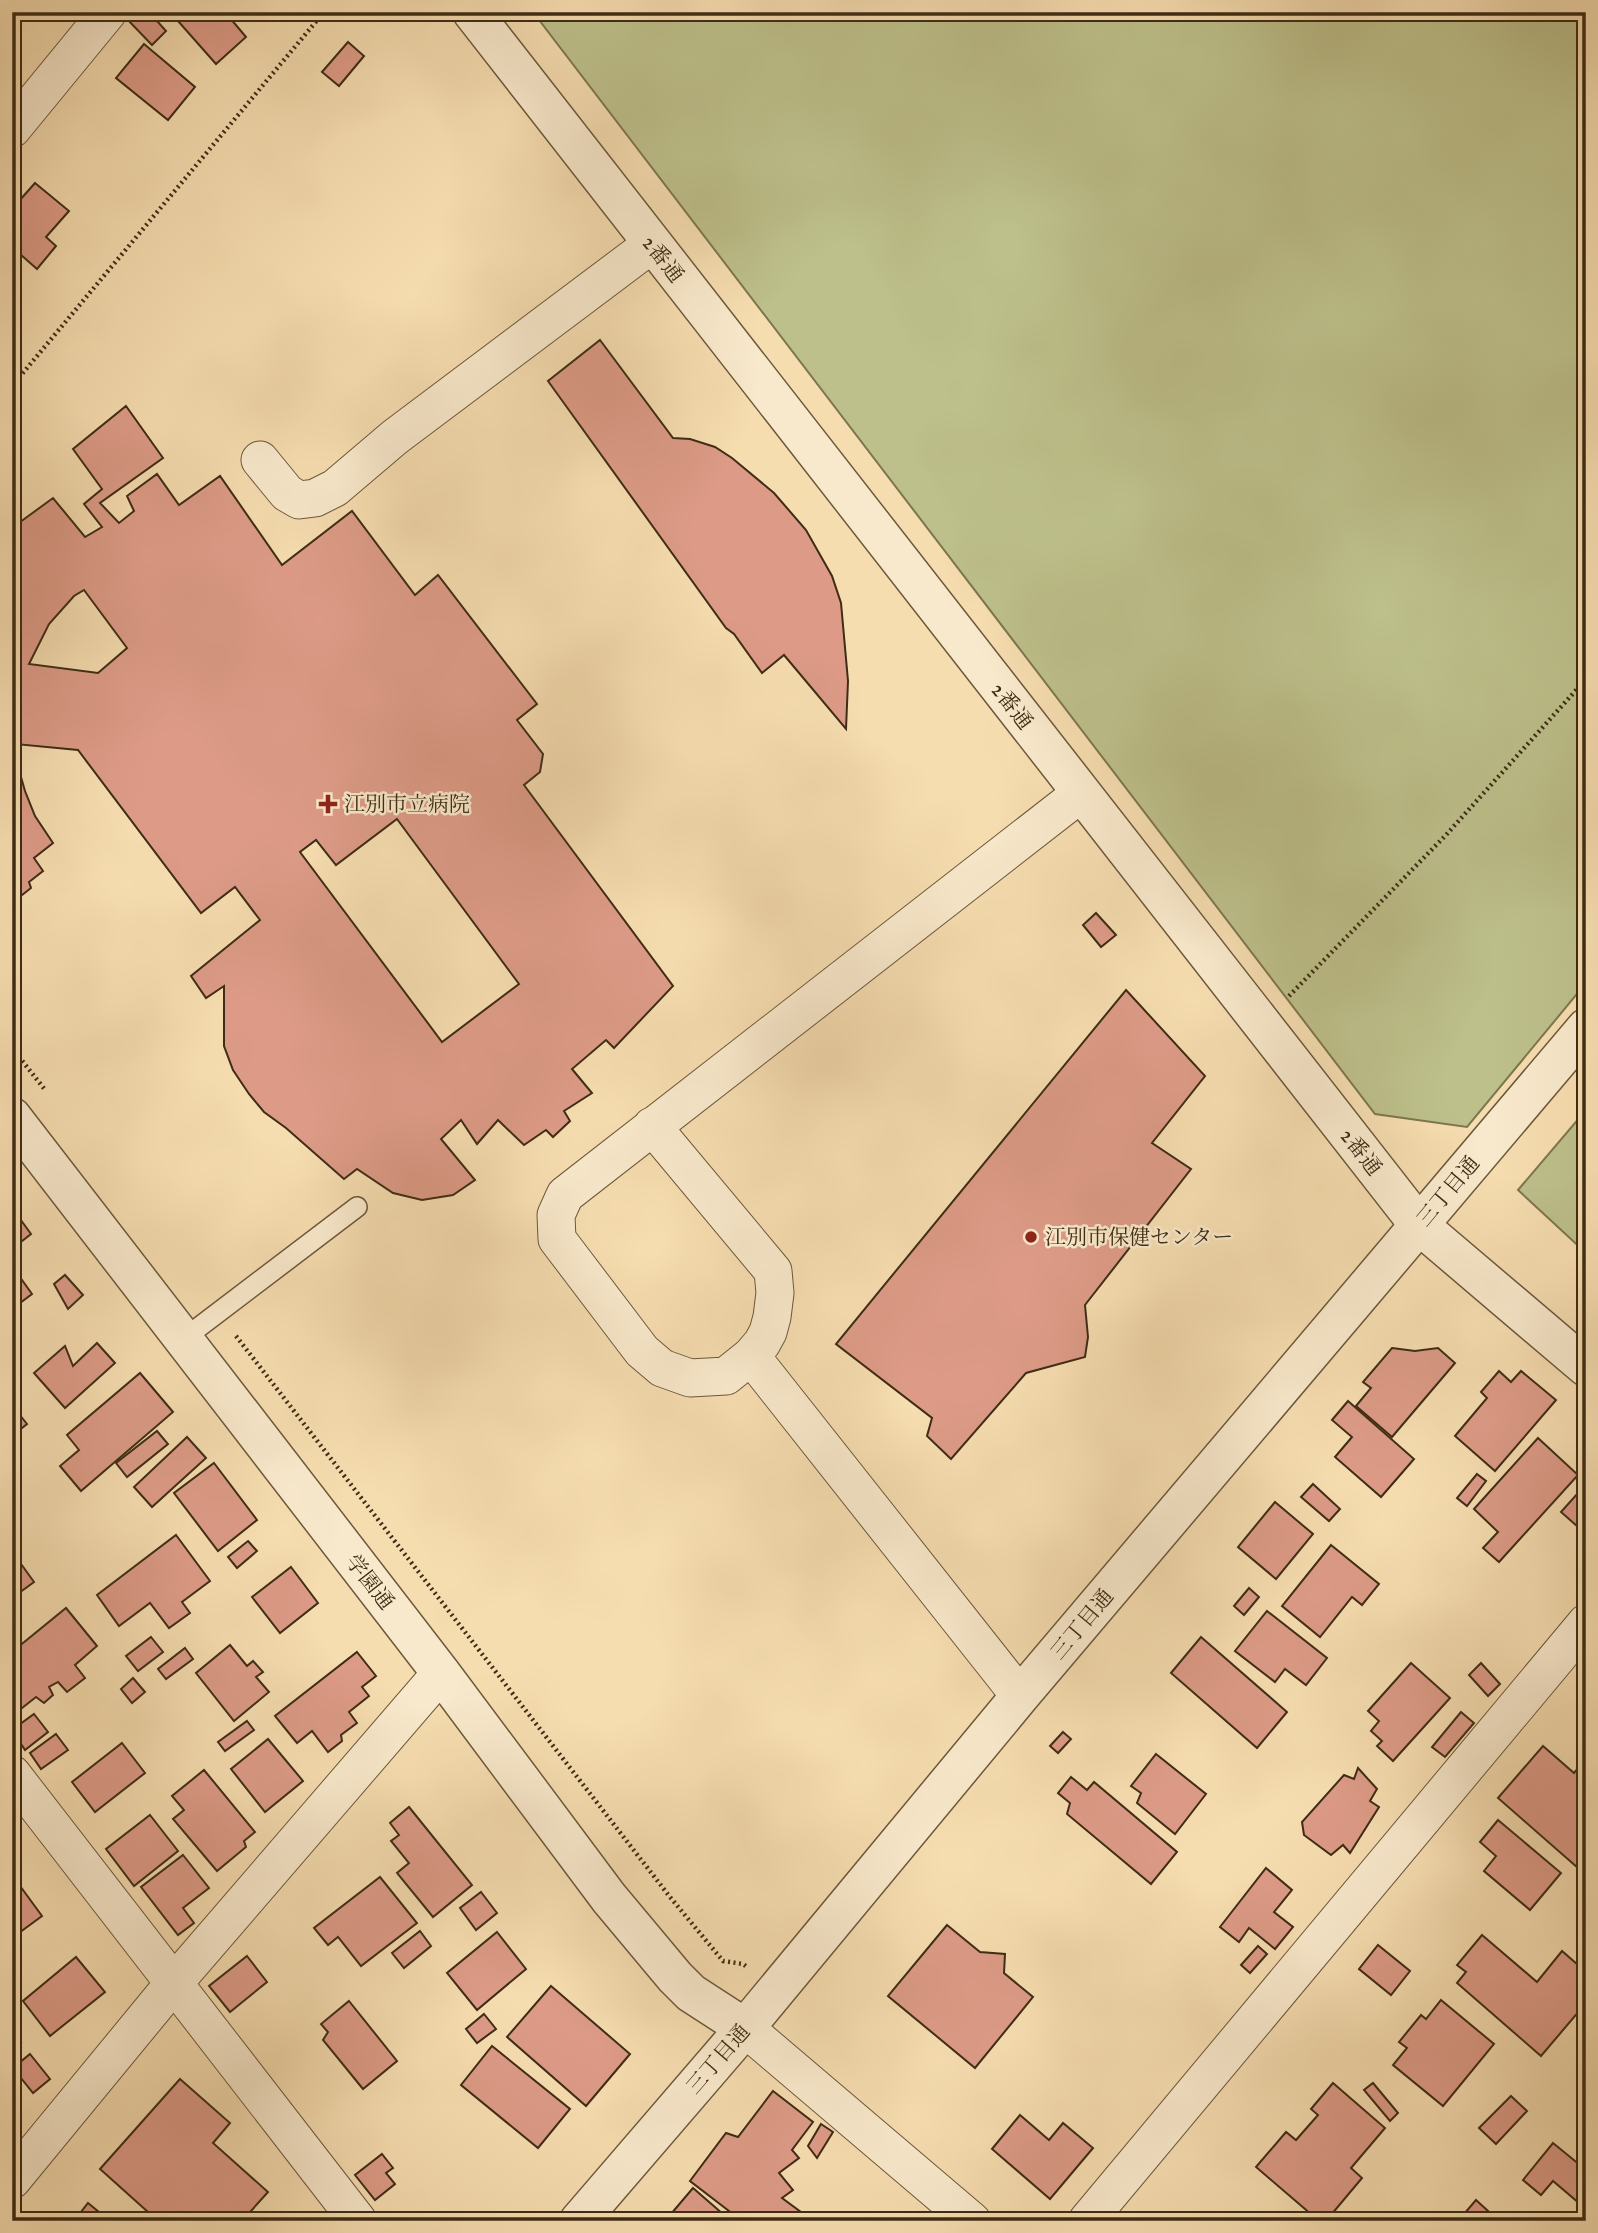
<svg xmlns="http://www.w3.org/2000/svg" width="1598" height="2233" font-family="'IM FELL Great Primer','Noto Serif JP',serif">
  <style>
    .green { fill: #bdc08b; stroke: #7e7650; stroke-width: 2 }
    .building { fill: #dd9b87; stroke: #3e2c14; stroke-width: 2; fill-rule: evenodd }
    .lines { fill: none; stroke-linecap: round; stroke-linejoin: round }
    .service-casing { stroke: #6c583b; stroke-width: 22 }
    .minor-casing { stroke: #6c583b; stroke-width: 39 }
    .tertiary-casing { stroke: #6c583b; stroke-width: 41 }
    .path { stroke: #3e2c14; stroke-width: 4.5; stroke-dasharray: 2 3.5; stroke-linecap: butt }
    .service { stroke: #f9e9cc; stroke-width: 19 }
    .minor { stroke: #f9e9cc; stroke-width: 37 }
    .tertiary { stroke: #f9e9cc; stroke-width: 38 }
    .poi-dot { fill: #8f2418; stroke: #f9e9cc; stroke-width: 2.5 }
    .labels { text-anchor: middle; stroke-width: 5; stroke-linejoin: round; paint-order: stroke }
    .street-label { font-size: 21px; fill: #3e2c14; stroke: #f9e9cc }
    .poi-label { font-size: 21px; fill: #3e2c14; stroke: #f9e9cc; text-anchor: start }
  </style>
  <rect width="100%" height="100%" fill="#f6ddb0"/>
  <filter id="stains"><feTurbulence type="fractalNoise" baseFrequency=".00286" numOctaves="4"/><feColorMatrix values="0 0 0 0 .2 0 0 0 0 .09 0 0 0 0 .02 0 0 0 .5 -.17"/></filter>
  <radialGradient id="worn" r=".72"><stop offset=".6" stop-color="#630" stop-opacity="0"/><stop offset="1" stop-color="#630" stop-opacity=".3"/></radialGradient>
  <g class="green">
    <polygon points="533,12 1586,12 1586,983 1467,1127 1375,1114"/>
    <polygon points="1586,1110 1586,1253 1518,1190"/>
  </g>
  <g class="building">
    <polygon points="125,12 149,12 166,31 152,45 123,15"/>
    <polygon points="170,12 225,12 246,37 216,64"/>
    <polygon points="348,42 364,56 339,86 322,72"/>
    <polygon points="144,44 195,87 168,120 116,78"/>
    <polygon points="35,183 69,211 46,237 56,246 37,269 12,247 12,209"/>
    <polygon points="600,340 673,438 690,439 715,447 732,458 774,493 806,530 832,576 841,603 848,681 846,729 784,655 762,673 734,634 726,628 548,381"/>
    <path d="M126 406 163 458 100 503 119 523 134 511 127 496 157 474 179 505 220 476 282 565 352 511 415 595 438 575 537 704 517 720 543 754 540 772 524 785 673 986 614 1048 606 1040 572 1069 592 1093 564 1111 570 1121 553 1137 546 1130 524 1145 498 1120 477 1144 461 1120 441 1139 475 1180 453 1195 422 1200 393 1193 357 1169 344 1179 286 1128 264 1112 249 1094 233 1070 224 1046V986L206 998 191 976 260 920 235 887 201 913 78 750 16 744 19 770 25 791 35 816 53 843 34 858 43 871 29 882 31 888 12 903V528L53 498 85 537 102 527 84 504 102 489 73 449ZM84 590 127 648 98 673 29 664 49 624 74 596ZM397 819 519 984 442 1042 300 852 316 840 336 865Z"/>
    <polygon points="1096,913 1116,935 1101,947 1083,925"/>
    <polygon points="1126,990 1205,1076 1152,1143 1191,1169 1085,1305 1088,1337 1085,1357 1026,1373 951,1459 927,1436 932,1418 836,1344"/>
    <polygon points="18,1216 31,1234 12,1249 12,1221"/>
    <polygon points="12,1266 32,1294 12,1309"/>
    <polygon points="65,1275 83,1295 68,1309 54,1284"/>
    <polygon points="97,1343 115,1363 65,1408 34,1373 65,1346 73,1366"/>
    <polygon points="1392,1348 1415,1351 1438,1348 1455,1363 1392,1437 1356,1406 1371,1388 1363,1382"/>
    <polygon points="1499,1371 1511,1382 1521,1371 1556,1400 1495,1471 1455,1436 1487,1398 1481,1392"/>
    <polygon points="140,1373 173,1412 81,1491 60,1466 79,1450 67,1435"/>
    <polygon points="1348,1401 1414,1459 1381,1497 1335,1457 1352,1437 1332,1420"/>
    <polygon points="12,1405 27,1424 12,1436"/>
    <polygon points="157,1431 168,1444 127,1477 116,1463"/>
    <polygon points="187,1437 206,1458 152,1507 134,1487"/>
    <polygon points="1538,1438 1578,1475 1499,1562 1483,1548 1498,1532 1474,1509"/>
    <polygon points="214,1463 257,1520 218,1551 174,1493"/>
    <polygon points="1477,1474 1486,1481 1467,1506 1457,1498"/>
    <polygon points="1313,1484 1340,1509 1329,1521 1301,1497"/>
    <polygon points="1586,1484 1586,1534 1561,1512"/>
    <polygon points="1275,1502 1313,1534 1276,1579 1238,1547"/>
    <polygon points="176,1535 210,1581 182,1602 190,1613 169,1628 150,1603 119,1626 97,1595"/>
    <polygon points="248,1541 257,1551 237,1568 228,1557"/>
    <polygon points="1331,1545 1379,1584 1362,1605 1352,1597 1320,1637 1282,1606"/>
    <polygon points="16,1557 34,1582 12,1598 12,1561"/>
    <polygon points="291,1567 318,1603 280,1633 252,1597"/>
    <polygon points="1249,1588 1259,1597 1244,1615 1234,1606"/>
    <polygon points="66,1608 97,1646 75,1665 85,1678 67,1692 58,1682 49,1687 53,1695 44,1703 36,1697 12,1716 12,1652"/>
    <polygon points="1267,1611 1327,1658 1306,1685 1285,1669 1275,1682 1235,1651"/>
    <polygon points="151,1637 163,1652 138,1671 126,1656"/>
    <polygon points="1201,1637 1287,1712 1257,1748 1171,1673"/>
    <polygon points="230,1645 247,1666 253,1661 263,1672 256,1677 269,1692 234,1721 196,1673"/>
    <polygon points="185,1648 193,1659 166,1679 158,1669"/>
    <polygon points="357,1652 376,1676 362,1687 369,1696 349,1712 357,1723 341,1735 342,1741 328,1752 312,1731 297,1743 275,1716"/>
    <polygon points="1411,1663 1450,1698 1393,1761 1377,1746 1382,1741 1371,1731 1379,1721 1368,1711"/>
    <polygon points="1481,1663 1500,1684 1488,1696 1469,1675"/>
    <polygon points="133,1678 145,1692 132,1703 121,1689"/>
    <polygon points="1461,1712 1474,1723 1445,1757 1432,1747"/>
    <polygon points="34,1714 48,1732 25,1750 12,1730"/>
    <polygon points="247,1721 254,1730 225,1751 218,1742"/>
    <polygon points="1063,1732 1071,1739 1058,1753 1050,1746"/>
    <polygon points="56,1734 68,1750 41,1769 30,1753"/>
    <polygon points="268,1739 303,1781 265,1812 231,1769"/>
    <polygon points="122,1743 145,1773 95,1812 72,1782"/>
    <polygon points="1543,1746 1574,1773 1583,1762 1586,1764 1586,1875 1498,1798"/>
    <polygon points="1156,1754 1206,1794 1175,1834 1137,1803 1141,1793 1131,1786"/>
    <polygon points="1358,1768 1377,1789 1370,1801 1379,1807 1350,1853 1343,1845 1331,1855 1304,1835 1302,1822 1344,1775 1354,1779"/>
    <polygon points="204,1770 255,1832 244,1841 246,1847 217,1871 173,1819 184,1810 172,1796"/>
    <polygon points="1071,1777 1087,1790 1094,1782 1177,1852 1151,1884 1067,1814 1070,1803 1058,1793"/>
    <polygon points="409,1807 472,1885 433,1917 397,1873 409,1863 391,1841 399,1835 390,1823"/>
    <polygon points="150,1815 178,1851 134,1886 106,1849"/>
    <polygon points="1498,1820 1561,1873 1530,1910 1484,1871 1496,1856 1480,1842"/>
    <polygon points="183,1855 209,1888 183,1908 194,1923 178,1935 141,1887"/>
    <polygon points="1266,1868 1292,1890 1274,1912 1293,1927 1275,1949 1249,1928 1239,1942 1220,1927"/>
    <polygon points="380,1877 417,1923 361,1966 338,1937 328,1945 314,1928"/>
    <polygon points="15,1879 42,1916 12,1938 12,1881"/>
    <polygon points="481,1892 497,1913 476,1930 460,1908"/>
    <polygon points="947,1925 980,1952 1005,1954 1004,1973 1033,1997 975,2068 888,1996"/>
    <polygon points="420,1931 431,1946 404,1968 392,1953"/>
    <polygon points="497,1932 526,1969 477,2010 447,1973"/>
    <polygon points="1482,1935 1537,1982 1562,1951 1586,1972 1586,2003 1541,2056 1457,1983 1466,1972 1457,1965"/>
    <polygon points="1378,1945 1410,1971 1391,1995 1359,1969"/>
    <polygon points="1258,1946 1267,1954 1250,1973 1241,1965"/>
    <polygon points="247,1956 267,1982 230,2012 209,1986"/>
    <polygon points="76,1957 105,1992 50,2036 23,2001"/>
    <polygon points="551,1986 630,2054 586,2106 507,2037"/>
    <polygon points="1441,2000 1494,2044 1443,2106 1393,2065 1407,2048 1399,2042 1421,2015 1426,2019"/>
    <polygon points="349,2001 397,2061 363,2089 323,2040 328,2032 321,2024"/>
    <polygon points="484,2014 496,2029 477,2043 466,2029"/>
    <polygon points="12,2033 21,2043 12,2051"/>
    <polygon points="492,2046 570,2109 538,2148 461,2085"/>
    <polygon points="30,2054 50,2079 33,2093 13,2068"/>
    <polygon points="180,2079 230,2123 213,2143 268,2192 242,2221 158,2221 100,2169"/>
    <polygon points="1333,2083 1385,2128 1351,2168 1362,2178 1326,2221 1319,2221 1256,2167 1286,2132 1296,2140 1318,2115 1311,2109"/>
    <polygon points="1373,2083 1398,2113 1390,2121 1364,2090"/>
    <polygon points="773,2091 813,2122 792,2150 799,2158 779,2173 793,2190 782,2198 805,2215 801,2221 742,2221 690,2181 726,2133 738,2137"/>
    <polygon points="1511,2096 1527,2111 1496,2144 1479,2128"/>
    <polygon points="1020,2115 1049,2140 1063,2123 1093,2148 1050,2199 992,2149"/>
    <polygon points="821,2124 833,2132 817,2158 808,2146"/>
    <polygon points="1553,2143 1586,2170 1586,2209 1553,2181 1541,2195 1523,2180"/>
    <polygon points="382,2154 393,2168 386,2173 395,2184 375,2200 355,2175"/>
    <polygon points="693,2188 731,2221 665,2221"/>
    <polygon points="1476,2200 1499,2221 1458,2221"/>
    <polygon points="88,2203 110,2221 74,2221"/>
  </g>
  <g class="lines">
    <defs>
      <polyline id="service" points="182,1340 357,1207"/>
      <g id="minor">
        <polyline points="12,129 108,12"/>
        <polyline points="260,460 287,493 299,500 315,498 335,488 395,437 652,244"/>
        <polyline points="652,1126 773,1271 775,1293 772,1317 768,1332 762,1343 751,1356 726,1376 690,1378 662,1368 642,1351 557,1239 556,1215 565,1195 1080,794"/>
        <polyline points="751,1356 1020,1696"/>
        <polyline points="12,1774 358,2221"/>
        <polyline points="745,2028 972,2221"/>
        <polyline points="12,2180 174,1983 441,1673"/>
        <polyline points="1087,2221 1586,1623"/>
      </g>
      <g id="tertiary">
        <polyline points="472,12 1419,1225 1586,1367"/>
        <polyline points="12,1117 441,1673 609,1898 675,1977 691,1993 745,2028"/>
        <polyline points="579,2221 745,2028 1020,1696 1586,1028"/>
      </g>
    </defs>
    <use href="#service" class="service-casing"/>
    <use href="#minor" class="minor-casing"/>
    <use href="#tertiary" class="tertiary-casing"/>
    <g class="path">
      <polyline points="12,386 324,12"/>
      <polyline points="1289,996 1446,835 1578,688 1586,677"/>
      <polyline points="12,1048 46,1091"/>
      <polyline points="236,1336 670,1897 723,1961 743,1964 747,1967"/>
    </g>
    <use href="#service" class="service"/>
    <use href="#minor" class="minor"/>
    <use href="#tertiary" class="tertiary"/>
  </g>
  <g class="poi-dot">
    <path d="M324.5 793.5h7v7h7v7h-7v7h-7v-7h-7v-7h7z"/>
    <circle cx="1031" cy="1237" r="7"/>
  </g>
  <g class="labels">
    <g class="street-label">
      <text transform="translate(663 259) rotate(52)" y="7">2番通</text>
      <text transform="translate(1012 706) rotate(52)" y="7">2番通</text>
      <text transform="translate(1361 1152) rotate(52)" y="7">2番通</text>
      <text transform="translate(1448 1191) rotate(-50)" y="7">三丁目通</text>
      <text transform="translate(370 1582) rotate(52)" y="7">学園通</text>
      <text transform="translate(1082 1624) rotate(-50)" y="7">三丁目通</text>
      <text transform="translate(718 2059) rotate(-49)" y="7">三丁目通</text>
    </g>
    <g class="poi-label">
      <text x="344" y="811">江別市立病院</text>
      <text x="1045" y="1244">江別市保健センター</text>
    </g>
  </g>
  <rect width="1598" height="2233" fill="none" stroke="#f6ddb0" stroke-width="42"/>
  <rect x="14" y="14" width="1570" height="2205" fill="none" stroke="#3e2c14" stroke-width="3.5"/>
  <rect x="21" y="21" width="1556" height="2191" fill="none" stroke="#3e2c14" stroke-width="2"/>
  <rect width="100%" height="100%" filter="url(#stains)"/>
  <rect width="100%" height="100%" fill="url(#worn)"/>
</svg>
